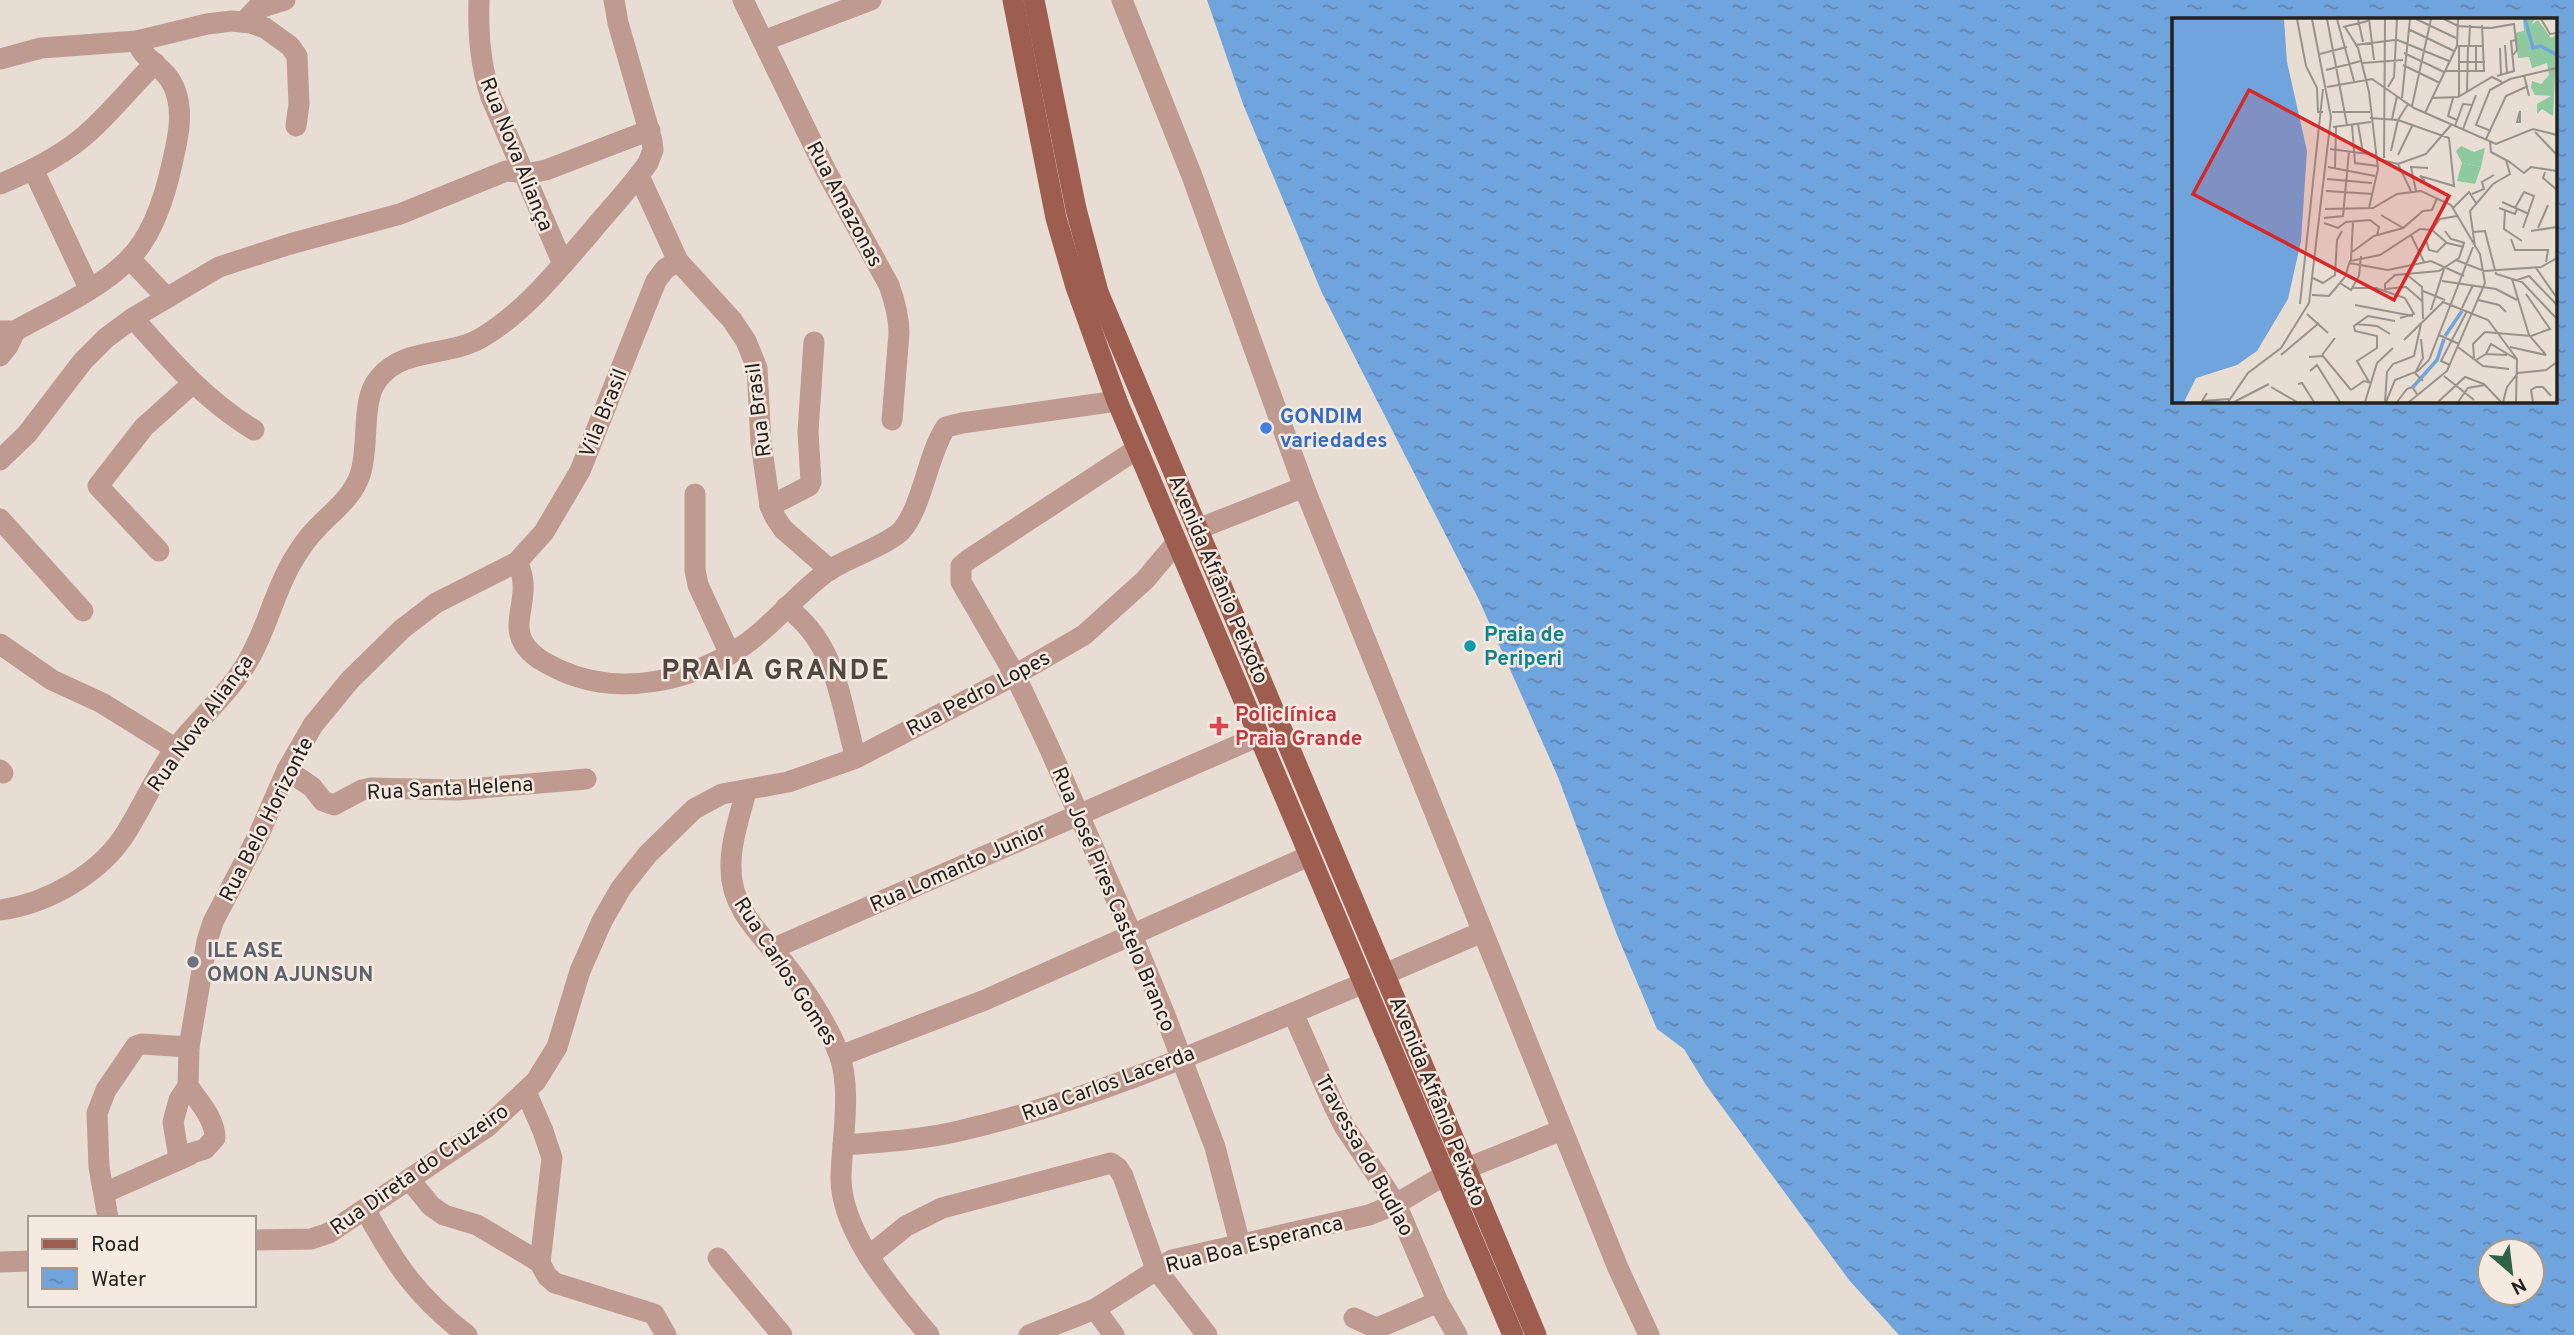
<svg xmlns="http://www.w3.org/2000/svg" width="2574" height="1335" font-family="Overpass,sans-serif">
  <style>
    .water { fill: url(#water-ripples); fill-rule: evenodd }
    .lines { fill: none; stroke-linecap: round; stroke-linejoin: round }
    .minor { stroke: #be9a91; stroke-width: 21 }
    .major { stroke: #9d5e50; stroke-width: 21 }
    .shop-dot { fill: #3f7fe0; stroke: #f4eae0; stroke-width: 2.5 }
    .culture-dot { fill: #0f9aa8; stroke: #f4eae0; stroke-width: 2.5 }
    .health-dot { fill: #e0444e; stroke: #f4eae0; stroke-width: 2.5 }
    .worship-dot { fill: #6b7280; stroke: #f4eae0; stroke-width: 2.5 }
    .labels { text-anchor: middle; stroke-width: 5; stroke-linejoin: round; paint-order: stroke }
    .street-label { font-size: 21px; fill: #25221e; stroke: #f4eae0 }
    .shop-label { font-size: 21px; font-weight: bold; fill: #366cbe; stroke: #f4eae0; text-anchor: start }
    .culture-label { font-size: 21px; font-weight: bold; fill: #0d838f; stroke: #f4eae0; text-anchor: start }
    .health-label { font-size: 21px; font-weight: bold; fill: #be3a42; stroke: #f4eae0; text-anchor: start }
    .worship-label { font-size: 21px; font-weight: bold; fill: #5b616d; stroke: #f4eae0; text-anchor: start }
    .district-label { font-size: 28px; font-weight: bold; letter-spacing: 2px; fill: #514941; stroke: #f4eae0 }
    .inset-river { fill: none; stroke: #70a4dd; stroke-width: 3.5 }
    .inset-road { fill: none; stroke: #99928b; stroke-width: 2 }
    .view { fill: #d62828; fill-opacity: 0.15; stroke: #d62828; stroke-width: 3.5 }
    .inset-edge { fill: none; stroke: #25221e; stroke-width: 3.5 }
  </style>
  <defs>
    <pattern id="water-ripples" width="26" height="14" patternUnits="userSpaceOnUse" patternTransform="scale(1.75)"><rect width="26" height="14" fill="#70a4dd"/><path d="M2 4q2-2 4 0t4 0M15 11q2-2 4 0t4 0" fill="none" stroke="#5c85b3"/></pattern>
  </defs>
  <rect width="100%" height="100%" fill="#e7ddd3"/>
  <path class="water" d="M1207 0H2574V1335H1899L1849 1280 1706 1085 1684 1049 1657 1029 1617 935 1558 777 1479 600 1322 293 1243 104ZM2173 19H2555V401H2173ZM2490 1251H2532V1293H2490Z"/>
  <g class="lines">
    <g class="minor">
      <path d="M479 0C478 34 480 64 491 97L563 264"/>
      <path d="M743 0 826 171 889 285C895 302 899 316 899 333L892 420"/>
      <polyline points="1122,0 1192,176 1304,487 1618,1268 1649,1335"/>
      <polyline points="244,22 256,9 285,0"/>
      <polyline points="763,41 871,0"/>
      <polyline points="0,59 41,48 137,41 207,24 232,21 251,23 265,28 290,46 297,56 299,104 296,126"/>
      <polyline points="33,169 89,288"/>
      <polyline points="639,176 678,261 732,320 746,341 757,368 761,443 770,506 775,517 783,529 830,570"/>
      <path d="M0 184C32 171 65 154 90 131 113 110 133 85 155 63"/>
      <polyline points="130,259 167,298"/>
      <path d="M133 318C171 361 205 400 254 430"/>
      <path d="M0 331H15C52 310 97 291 128 260 152 237 165 196 172 164 177 142 183 118 177 96 169 65 144 64 137 41"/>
      <polyline points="0,356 8,346 15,331"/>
      <polyline points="1137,449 968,560 961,566 961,582 1015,675 1048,745 1132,935 1165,1015 1215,1147 1240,1244"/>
      <polyline points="0,460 27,434 83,361 106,338 133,318 219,267 290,244 400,214 506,171 530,173 546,170 650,130"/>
      <polyline points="695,494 695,570 698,585 730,654"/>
      <polyline points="770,506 809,486 811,482 808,432 814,342"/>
      <polyline points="0,519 83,611"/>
      <polyline points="1198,529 1304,487"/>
      <polyline points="159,551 98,486 144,427 192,384"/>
      <path d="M517 562C535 596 506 623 527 648 536 659 549 665 562 671 621 697 692 681 744 645 775 624 797 593 828 571 845 559 890 544 902 530 923 505 928 453 946 427L962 423 1117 401"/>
      <path d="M786 607C837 643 840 702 856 758"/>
      <polyline points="0,644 52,680 102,703 176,749"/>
      <polyline points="0,770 3,773"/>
      <polyline points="287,770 312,787 323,801 334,805 362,790 371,788 458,790 586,779"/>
      <path d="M746 791C740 816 730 843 731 869 731 909 761 934 784 963 804 988 828 1025 839 1054 852 1088 842 1140 841 1175 839 1231 895 1294 929 1335"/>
      <path d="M0 910C47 904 102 873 127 831 144 804 156 775 175 749 199 718 230 693 249 659 267 628 274 593 292 562 299 550 307 538 317 528 333 511 352 498 360 475 370 447 360 399 379 378 404 347 448 357 481 338 524 313 558 270 591 232 610 209 631 187 648 163L653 150 652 141 618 23 614 0"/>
      <polyline points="772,949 1259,736"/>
      <polyline points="1385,974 1482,932"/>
      <polyline points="1293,1013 1334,1106 1344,1126 1396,1204 1438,1302 1457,1335"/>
      <polyline points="840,1056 985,1000 1309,856"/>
      <path d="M188 1086C199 1102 215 1119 215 1138L205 1149 185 1155 178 1152 173 1122 179 1100 188 1086 189 1047"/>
      <polyline points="526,1092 543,1131 552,1158 540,1263"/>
      <path d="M843 1145C882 1142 921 1140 959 1131 1099 1099 1232 1038 1364 983"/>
      <polyline points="1465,1169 1562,1130"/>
      <polyline points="409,1179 431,1206 444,1215 477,1225 531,1257 540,1263 547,1276 555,1283 654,1314 666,1335"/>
      <polyline points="104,1193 190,1155"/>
      <path d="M365 1209C395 1264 417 1297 467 1335"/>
      <polyline points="108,1218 99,1167 97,1113 106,1090 136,1046 142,1044 189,1047 207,941 213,922 259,834 287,770 313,725 350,680 402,629 436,603 517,562 544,532 580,471 656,281 665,269 678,261"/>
      <polyline points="254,1240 311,1239 329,1233 487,1127 536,1081 557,1047 580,971 602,921 621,888 648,854 694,809 722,794 788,782 856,758 1015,675 1084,635 1145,580 1177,542"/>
      <polyline points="869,1256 906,1226 942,1208 1111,1163 1118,1168 1123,1176 1156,1269 1207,1335"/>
      <polyline points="718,1258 782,1335"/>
      <polyline points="0,1262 30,1261"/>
      <polyline points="1095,1309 1114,1335"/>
      <polyline points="1354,1318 1374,1327 1380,1327 1438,1302"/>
      <polyline points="1029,1335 1095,1309 1172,1260 1369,1215 1396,1204 1443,1176"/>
    </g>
    <g class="major">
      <polyline points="1013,0 1056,218 1076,287 1117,401 1513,1335"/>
      <polyline points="1034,0 1076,209 1098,292 1536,1335"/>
    </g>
  </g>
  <circle class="shop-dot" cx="1266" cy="428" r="7"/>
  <circle class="culture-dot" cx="1470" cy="646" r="7"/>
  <path class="health-dot" d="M1215.5 715.5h7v7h7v7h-7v7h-7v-7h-7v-7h7z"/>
  <circle class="worship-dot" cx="193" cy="962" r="7"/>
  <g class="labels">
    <g class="street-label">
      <text transform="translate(517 154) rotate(68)" y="7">Rua Nova Aliança</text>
      <text transform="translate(845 204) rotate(62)" y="7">Rua Amazonas</text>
      <text transform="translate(758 410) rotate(-97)" y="7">Rua Brasil</text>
      <text transform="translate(603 413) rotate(-68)" y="7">Vila Brasil</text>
      <text transform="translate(1219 579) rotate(67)" y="7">Avenida Afrânio Peixoto</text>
      <text transform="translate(978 693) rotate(-28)" y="7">Rua Pedro Lopes</text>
      <text transform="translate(200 723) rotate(-54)" y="7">Rua Nova Aliança</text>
      <text transform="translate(450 788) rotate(-3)" y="7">Rua Santa Helena</text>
      <text transform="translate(266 819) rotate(-63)" y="7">Rua Belo Horizonte</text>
      <text transform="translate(958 867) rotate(-24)" y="7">Rua Lomanto Junior</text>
      <text transform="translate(1114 899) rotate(67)" y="7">Rua José Pires Castelo Branco</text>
      <text transform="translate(786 971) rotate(57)" y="7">Rua Carlos Gomes</text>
      <text transform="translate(1108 1083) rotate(-20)" y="7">Rua Carlos Lacerda</text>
      <text transform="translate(1438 1101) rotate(68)" y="7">Avenida Afrânio Peixoto</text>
      <text transform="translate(1365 1155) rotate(61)" y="7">Travessa do Budlao</text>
      <text transform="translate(419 1169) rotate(-35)" y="7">Rua Direta do Cruzeiro</text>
      <text transform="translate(1254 1244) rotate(-14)" y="7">Rua Boa Esperanca</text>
    </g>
    <g class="shop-label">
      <text x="1280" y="423">GONDIM<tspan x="1280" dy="24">variedades</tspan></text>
    </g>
    <g class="culture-label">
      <text x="1484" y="641">Praia de<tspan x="1484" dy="24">Periperi</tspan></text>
    </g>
    <g class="health-label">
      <text x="1235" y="721">Policlínica<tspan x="1235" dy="24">Praia Grande</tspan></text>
    </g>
    <g class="worship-label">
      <text x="207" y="957">ILE ASE<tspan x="207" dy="24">OMON AJUNSUN</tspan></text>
    </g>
    <g class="district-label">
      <text x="776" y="679">PRAIA GRANDE</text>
    </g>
  </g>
  <g transform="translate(2172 18)">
    <rect width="385" height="385" fill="#e7ddd3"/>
    <path d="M289 128 302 134 313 130 309 149 290 145 284 133Z" fill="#8ec9a0"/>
    <path d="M351 1H363L359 7 366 2 379 20 385 16 381 98 370 91 365 96V86L379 78 363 77 359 70 360 63 369 66 377 57 375 45 360 50 357 39 346 40 343 15 352 13Z" fill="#8ec9a0"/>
    <path d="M290 145 309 149 303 166 285 163Z" fill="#8ec9a0"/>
    <path d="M0 1H112L115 44 135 133 129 223 116 281 85 333 65 347 24 360 12 384H0Z" fill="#70a4dd"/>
    <path class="inset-river" d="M353 1 361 30 369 28 385 37M273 318 290 293M241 369 265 342 272 321"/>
    <path class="inset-road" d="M125 1 134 48 145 70 146 94H151M155 1 175 107M165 1 182 63M186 1 191 24M197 1 202 42M244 1 284 20M272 1 286 8 319 10M369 1 378 16 385 15M171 9 196 3M173 9 186 30 197 74 206 151 197 190M319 10 342 6 345 32 341 37M236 11 282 33M223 21 277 43M183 27 223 22M333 27 335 56M286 28H312M287 28V79M297 28 298 7M328 30 329 57M232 35 272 54M148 36 175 29M287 44H313M190 45 231 42M231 47 268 65M154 52 189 43M274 53H312L310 7M304 53V28M352 57 357 78M325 58 342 53 339 23 344 22M155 69 200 61 242 90 324 126 361 111 385 117M216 69 222 59 225 1M295 74 296 28M230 80 238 1M260 80 286 79 320 59 330 64M281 80 276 98 285 102M240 88 259 1M348 93V104H345L346 100ZM160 94H198M253 95 285 28 286 1M198 100 226 102 277 120 282 168 248 158 253 163M220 101 225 78M186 106 191 135M180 107 183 145 206 148M283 108 291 86 300 87M161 109 199 104M291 111 304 77M319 113 304 107 318 72 338 61 385 50M363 114 385 137M314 121 334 78 356 68M158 131 204 137M219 133 226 102 236 86M226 137 241 106M212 140 213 1M205 141 226 146 254 136 279 107M335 142 352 155 359 149 385 153M226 146 239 173M156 149 203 158M163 150 164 109M373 154 371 160 385 172M155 161 200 165M154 173 201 176M244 173 239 149 256 150M300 176 312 171 310 164 322 157M330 184 357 196M281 190 297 174 304 185M327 190 343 196 345 191M343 190 352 174 362 178 351 210M153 191 201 190 225 176 249 173 279 187 308 236 313 265 275 353 237 384M333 192 332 211 350 223M209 197 231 210M152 200 171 198 177 134M152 205 166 210 174 204 198 202 207 209 205 217M366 210 376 187M260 212 268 201 285 198M273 213 279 221 293 225M359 213 385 209M301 214 313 213 324 256 350 264 385 301M239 217 252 244M339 221 343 232H376L374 244M254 222 257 232 265 234 274 225M303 229 298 193 321 166 338 156 334 142 319 134 318 124M180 234 202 218 231 210 251 193 260 192 265 180M179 242 181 203M284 242 312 253 369 249 385 240M177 245 216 252 259 243 292 258M364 250 385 280M234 256 250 269 251 301M141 260 151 265 163 257 165 222 170 213M340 261 357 317 374 337M345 262 357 258 385 287M270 263 324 271 345 282M168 265 179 272 187 258 189 238M180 270H204L233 280 242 296 228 300M213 271 234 269 250 283M213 273V266L223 257 267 253 287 240 292 225M251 273 273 282M140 277 157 278 173 259 178 243 208 237 248 211 260 212 275 225 292 229M306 282 327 287 334 294M128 286 151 71M183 287 241 298M290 290 301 267M259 292 272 251M135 296 156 315M184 306 205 308 218 316M267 317 287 326M249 321 251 340 243 355 251 363M232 322 271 284 316 302 345 341 344 384M286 329 311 348 337 351M338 329 374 337M314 336 319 326 344 341M109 337 147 305M150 337 163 320M137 339 151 338 179 372M302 340 301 326 313 314 359 318 378 311 354 276M304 342 314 336 335 337M278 347 269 343 295 293M138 353 145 347 168 384M272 358 302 382M197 364 185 343 205 330V318L183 313 182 308 196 298 223 303M126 366 130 365 142 384M99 369 125 384M179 372 192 363 199 365M35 375 30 383 57 381M56 384 76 355 109 330 137 285 159 99 140 1M62 384 97 366M193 384 205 345 221 330M213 384 215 354 221 346 242 338 249 306M214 384 223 362 246 353 257 342 301 229M225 384 235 371 240 369 245 376M266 384 293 359 312 366 329 384M286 384 296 370 313 367M331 384 335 369 346 355 374 352 385 344M361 384 359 372 364 369H371L379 378"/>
    <path class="view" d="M77 72 277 178 222 282 21 176Z"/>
    <rect width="385" height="385" class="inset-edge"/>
  </g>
  <rect x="28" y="1216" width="228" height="91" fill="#f4eae0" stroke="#a19a92" stroke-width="2"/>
  <rect x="42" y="1239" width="35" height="10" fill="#9d5e50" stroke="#a19a92" stroke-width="2"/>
  <text x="91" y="1251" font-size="21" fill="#25221e">Road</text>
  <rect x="42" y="1268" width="35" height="21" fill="url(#water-ripples)" stroke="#a19a92" stroke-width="2"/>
  <text x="91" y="1286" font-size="21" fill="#25221e">Water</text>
  <g transform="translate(2511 1272) rotate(152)"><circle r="33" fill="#f4eae0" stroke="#a19a92" stroke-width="2"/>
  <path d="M0-5L12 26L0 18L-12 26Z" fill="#2e6348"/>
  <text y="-10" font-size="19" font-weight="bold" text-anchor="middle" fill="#25221e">N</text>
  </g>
</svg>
